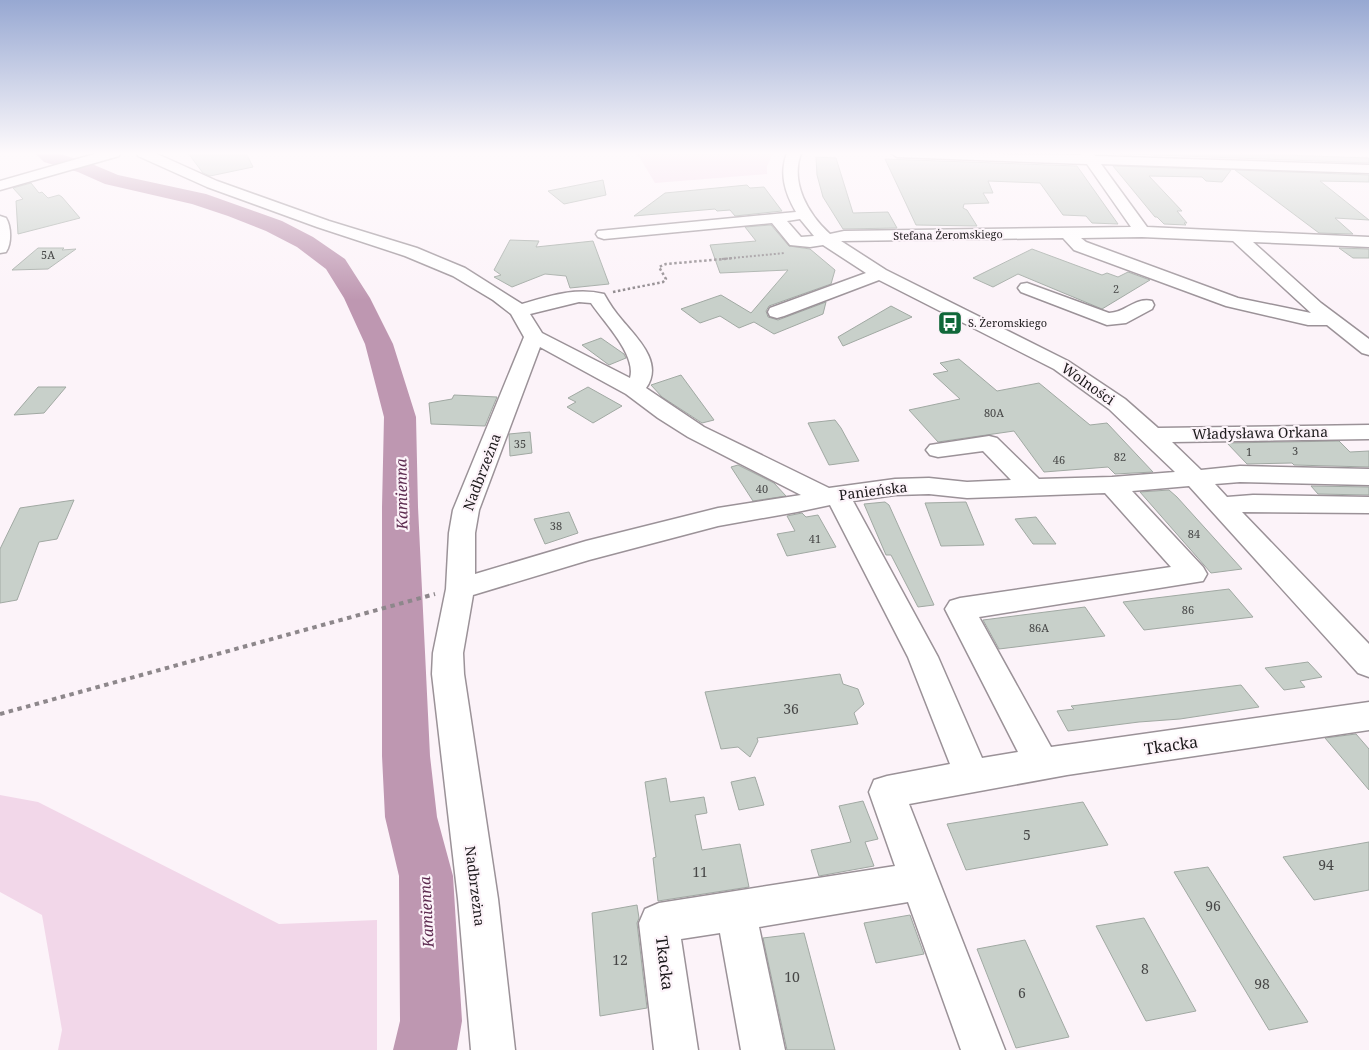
<svg xmlns="http://www.w3.org/2000/svg" width="1369" height="1050" font-family="'Noto Serif',serif">
  <style>
    .green { fill: #f2d7e9 }
    .lines { fill: none; stroke-linecap: round; stroke-linejoin: round }
    .river { fill: #be97b1; fill-rule: evenodd }
    .building { fill: #c8d0ca; stroke: #a1a9a3 }
    .minor-casing { stroke: #9b9298; stroke-width: 3 }
    .path-far2 { stroke: #8d878b; stroke-width: 2; stroke-dasharray: 2 2; stroke-linecap: butt }
    .path-far1 { stroke: #8d878b; stroke-width: 2.5; stroke-dasharray: 2.5 2.5; stroke-linecap: butt }
    .path { stroke: #8d878b; stroke-width: 4; stroke-dasharray: 4.5 4.5; stroke-linecap: butt }
    .minor { fill: #fff; fill-rule: evenodd }
    .labels { text-anchor: middle; stroke-width: 4.5; stroke-linejoin: round; paint-order: stroke }
    .far-street-label { font-size: 11px; fill: #1c191b; stroke: #fcf3f9 }
    .number-label { font-size: 11px; fill: #474747 }
    .far-poi-label { font-size: 11px; fill: #1c191b; stroke: #fcf3f9; text-anchor: start }
    .street-label { font-size: 14px; fill: #1c191b; stroke: #fcf3f9 }
    .near-number-label { font-size: 14px; fill: #474747 }
    .water-label { font-size: 15px; font-style: italic; fill: #5d2b50; stroke: #fcf3f9 }
    .near-street-label { font-size: 16px; fill: #1c191b; stroke: #fcf3f9 }
  </style>
  <rect width="100%" height="100%" fill="#fcf3f9"/>
  <g class="green">
    <polygon points="633,153 773,153 767,166 767,174 655,183 640,158"/>
    <polygon points="0,795 38,802 279,924 377,920 377,1050 58,1050 62,1030 42,915 0,892"/>
  </g>
  <g class="lines">
    <polygon class="river" points="35,153 57,153 92,164 118,175 206,194 282,221 313,237 345,259 370,298 393,344 416,417 418,507 430,756 437,817 453,876 462,1021 457,1050 393,1050 400,1021 399,876 385,817 382,756 382,507 384,417 365,344 344,298 326,269 297,247 266,231 228,216 192,204 105,184 78,172 44,162"/>
  </g>
  <g class="building">
    <polygon points="188,153 246,153 253,167 210,176 203,173"/>
    <polygon points="1103,153 1228,153 1369,158 1369,163"/>
    <polygon points="816,157 836,158 853,213 888,212 897,228 843,229 823,197 817,175"/>
    <polygon points="885,159 1077,166 1118,224 1092,223 1086,216 1063,215 1040,183 988,181 993,193 983,193 989,203 964,204 963,208 967,210 977,226 916,225"/>
    <polygon points="1113,166 1231,170 1222,182 1206,181 1202,177 1149,176 1182,211 1177,211 1187,223 1184,223 1186,225 1164,224 1157,217 1155,217"/>
    <polygon points="1235,170 1369,175 1369,182 1320,181 1369,220 1335,218 1353,234 1319,233"/>
    <polygon points="603,180 606,195 564,204 548,191"/>
    <polygon points="31,183 39,193 42,192 48,198 59,195 62,197 80,218 18,234 16,201 23,199 13,188"/>
    <polygon points="747,185 750,188 764,187 782,211 735,216 730,210 717,211 715,209 634,216 665,193"/>
    <polygon points="771,225 789,246 810,249 835,270 831,284 769,306 766,311 768,317 778,320 826,302 823,314 774,334 754,322 739,328 720,316 700,323 681,309 721,295 751,313 788,270 720,273 710,245 756,241 745,227"/>
    <polygon points="510,240 539,241 536,247 593,241 609,284 570,288 566,276 545,274 512,287 494,277 501,275 494,270"/>
    <polygon points="38,248 64,248 62,250 76,249 48,269 12,270"/>
    <polygon points="1339,248 1369,249 1369,258 1353,258"/>
    <polygon points="1032,249 1102,275 1107,273 1118,277 1128,272 1150,280 1102,309 1018,274 993,287 973,278"/>
    <polygon points="891,306 912,317 843,346 838,337"/>
    <polygon points="601,338 624,354 626,358 609,365 582,345"/>
    <polygon points="959,359 997,391 1039,383 1090,425 1107,423 1153,472 1115,474 1108,467 1044,472 1014,431 938,442 909,410 960,399 933,374 948,371 940,363"/>
    <polygon points="681,375 714,420 702,423 662,397 651,385"/>
    <polygon points="38,387 66,387 44,413 14,415"/>
    <polygon points="588,387 622,406 593,423 567,407 576,402 568,398"/>
    <polygon points="454,395 497,397 485,426 431,424 429,403 452,399"/>
    <polygon points="835,420 841,428 859,461 829,465 808,423"/>
    <polygon points="530,432 532,453 510,456 509,434"/>
    <polygon points="1339,441 1350,452 1369,451 1369,467 1294,465 1292,463 1247,464 1227,443"/>
    <polygon points="738,465 774,483 786,496 753,501 731,467"/>
    <polygon points="1311,486 1369,487 1369,495 1318,494"/>
    <polygon points="1169,490 1177,497 1242,569 1211,573 1140,492"/>
    <polygon points="74,500 57,539 39,542 17,600 0,603 0,549 20,508"/>
    <polygon points="885,502 889,505 934,605 918,607 891,555 886,555 864,504"/>
    <polygon points="966,502 984,545 941,546 925,503"/>
    <polygon points="569,512 578,533 545,544 534,519"/>
    <polygon points="802,513 806,517 818,515 836,547 787,556 777,534 795,531 787,516"/>
    <polygon points="1036,517 1056,544 1033,544 1015,519"/>
    <polygon points="1229,589 1253,617 1144,630 1123,602"/>
    <polygon points="1085,607 1105,636 999,649 983,620"/>
    <polygon points="1308,662 1322,677 1300,681 1305,687 1284,690 1265,668"/>
    <polygon points="840,674 843,684 858,689 864,704 854,713 858,724 757,738 758,741 750,757 738,747 721,749 705,692"/>
    <polygon points="1241,685 1259,707 1180,719 1139,722 1068,731 1057,711 1074,709 1071,706"/>
    <polygon points="1356,734 1369,749 1369,790 1325,738"/>
    <polygon points="755,777 764,805 739,810 731,782"/>
    <polygon points="666,778 670,802 704,797 707,813 695,815 702,850 740,844 749,887 658,901 653,858 656,857 645,782"/>
    <polygon points="863,801 878,839 865,842 874,866 819,876 811,850 851,842 839,806"/>
    <polygon points="1083,802 1108,845 966,870 947,824"/>
    <polygon points="1369,842 1369,890 1314,900 1283,857"/>
    <polygon points="1208,867 1254,939 1308,1022 1269,1030 1174,872"/>
    <polygon points="637,905 639,918 637,923 647,1008 600,1016 592,913"/>
    <polygon points="910,915 924,954 876,963 864,923"/>
    <polygon points="1144,918 1196,1011 1146,1021 1096,926"/>
    <polygon points="804,933 835,1050 787,1050 763,938"/>
    <polygon points="1025,940 1069,1037 1016,1048 977,949"/>
  </g>
  <g class="lines">
    <defs>
      <g id="minor">
        <polygon points="98,153 120,153 119,156 0,190 0,181"/>
        <path d="M137 153H155L217 181 329 221 417 248 465 268 522 304C549 296 576 287 604 294 609 303 615 312 622 320 637 338 664 363 646 388L704 427 829 488 895 479 929 478 967 482 1011 480 983 451 938 457 930 455 926 450 930 445 989 436 997 438 1039 479 1112 477 1175 472 1109 409 1054 369 879 280 784 316 777 318 770 316 768 312 770 308 866 273 823 245 810 247 790 245 772 223 604 239 598 237 596 234 598 231 796 212C785 193 779 174 787 153H801C790 183 808 214 830 234L844 231 1131 227 1087 164 897 157 891 153 1081 155 1080 153H1093L1095 156 1369 165V173L1101 164 1147 227 1369 237V247L1253 242 1321 303 1369 339V355L1362 353 1327 325H1308L1226 306 1074 250 1063 238 841 241 886 270 1068 361 1125 399 1158 428 1369 425V439L1172 442 1201 470 1240 466 1369 469V485L1240 482 1215 484 1227 497 1253 495 1369 497V513L1242 512 1369 644V677L1358 673 1189 486 1132 491 1203 567 1207 574 1203 581 979 617 1051 747 1369 702V730L1067 775 909 804 1005 1050H961L908 902 759 927 785 1050H741L720 933 681 939 698 1050H654L639 923 645 909 659 903 895 866 869 792 874 780 887 776 950 764 908 657 830 505 797 512 718 526 589 560 473 595 463 653 464 674 498 899 515 1050H471L458 899 432 674 433 653 446 589 449 533 453 510 524 337 511 314 493 300 453 276 405 256 317 227 207 187 138 156ZM800 219 814 236 801 237 787 221ZM1142 237 1233 241 1311 313 1238 298 1086 242 1081 238ZM579 302 591 303C603 321 637 355 630 378L542 333 530 314ZM540 347 626 394 658 418 688 437 801 495 718 508 586 541 475 574V533L479 510ZM1105 493 1171 567 960 598 950 601 945 609 1018 752 982 758 938 657 853 501 895 495 929 494 967 498Z"/>
        <path d="M0 216 6 218C11 226 12 243 6 252L0 253Z"/>
        <path d="M1027 283 1109 313C1125 313 1135 297 1152 301L1154 305 1152 309 1126 323 1107 325 1021 292 1018 288 1021 284Z"/>
      </g>
    </defs>
    <use href="#minor" class="minor-casing"/>
    <polyline class="path-far2" points="722,259 785,253"/>
    <polyline class="path-far1" points="613,292 663,282 666,279 659,267 666,264 735,258"/>
    <polyline class="path" points="0,714 435,594"/>
    <use href="#minor" class="minor"/>
  </g>
  <linearGradient id="sky" x2="0" y2="1"><stop stop-color="#97a8d2"/><stop offset="0.51" stop-color="#fefafc"/><stop offset="1" stop-color="#fefafc" stop-opacity="0"/></linearGradient>
  <rect width="1369" height="300" fill="url(#sky)"/>
  <defs>
    <symbol id="bus-square" viewBox="-11 -11 22 22"><rect x="-9" y="-9" width="18" height="18" rx="4" fill="#106739" stroke="#fcf3f9"/><path d="M-5-6H5V4H4V6H2V4H-2V6H-4V4H-5ZM-3.5-4V0h7V-4ZM-3.5 1.2v1.5H-2V1.2ZM2 1.2v1.5H3.5V1.2Z" fill="#fff"/></symbol>
  </defs>
  <g fill-rule="evenodd">
    <use href="#bus-square" x="936" y="309" width="28" height="28"/>
  </g>
  <g class="labels">
    <g class="far-street-label">
      <text transform="translate(948 235) rotate(-1)" y="4">Stefana Żeromskiego</text>
    </g>
    <g class="number-label">
      <text x="48" y="259">5A</text>
      <text x="1116" y="293">2</text>
      <text x="994" y="417">80A</text>
      <text x="520" y="448">35</text>
      <text x="1295" y="455">3</text>
      <text x="1249" y="456">1</text>
      <text x="1120" y="461">82</text>
      <text x="1059" y="464">46</text>
      <text x="762" y="493">40</text>
      <text x="556" y="530">38</text>
      <text x="1194" y="538">84</text>
      <text x="815" y="543">41</text>
      <text x="1188" y="614">86</text>
      <text x="1039" y="632">86A</text>
    </g>
    <g class="far-poi-label">
      <text x="968" y="327">S. Żeromskiego</text>
    </g>
    <g class="street-label">
      <text transform="translate(1088 384) rotate(35)" y="5">Wolności</text>
      <text transform="translate(1260 433) rotate(-1)" y="5">Władysława Orkana</text>
      <text transform="translate(482 472) rotate(-69)" y="5">Nadbrzeżna</text>
      <text transform="translate(873 491) rotate(-7)" y="5">Panieńska</text>
      <text transform="translate(475 886) rotate(83)" y="5">Nadbrzeżna</text>
    </g>
    <g class="near-number-label">
      <text x="791" y="714">36</text>
      <text x="1027" y="840">5</text>
      <text x="1326" y="870">94</text>
      <text x="700" y="877">11</text>
      <text x="1213" y="911">96</text>
      <text x="620" y="965">12</text>
      <text x="1145" y="974">8</text>
      <text x="792" y="982">10</text>
      <text x="1262" y="989">98</text>
      <text x="1022" y="998">6</text>
    </g>
    <g class="water-label">
      <text transform="translate(402 494) rotate(-91)" y="5">Kamienna</text>
      <text transform="translate(427 912) rotate(-93)" y="5">Kamienna</text>
    </g>
    <g class="near-street-label">
      <text transform="translate(1171 745) rotate(-8)" y="6">Tkacka</text>
      <text transform="translate(665 963) rotate(83)" y="6">Tkacka</text>
    </g>
  </g>
</svg>
